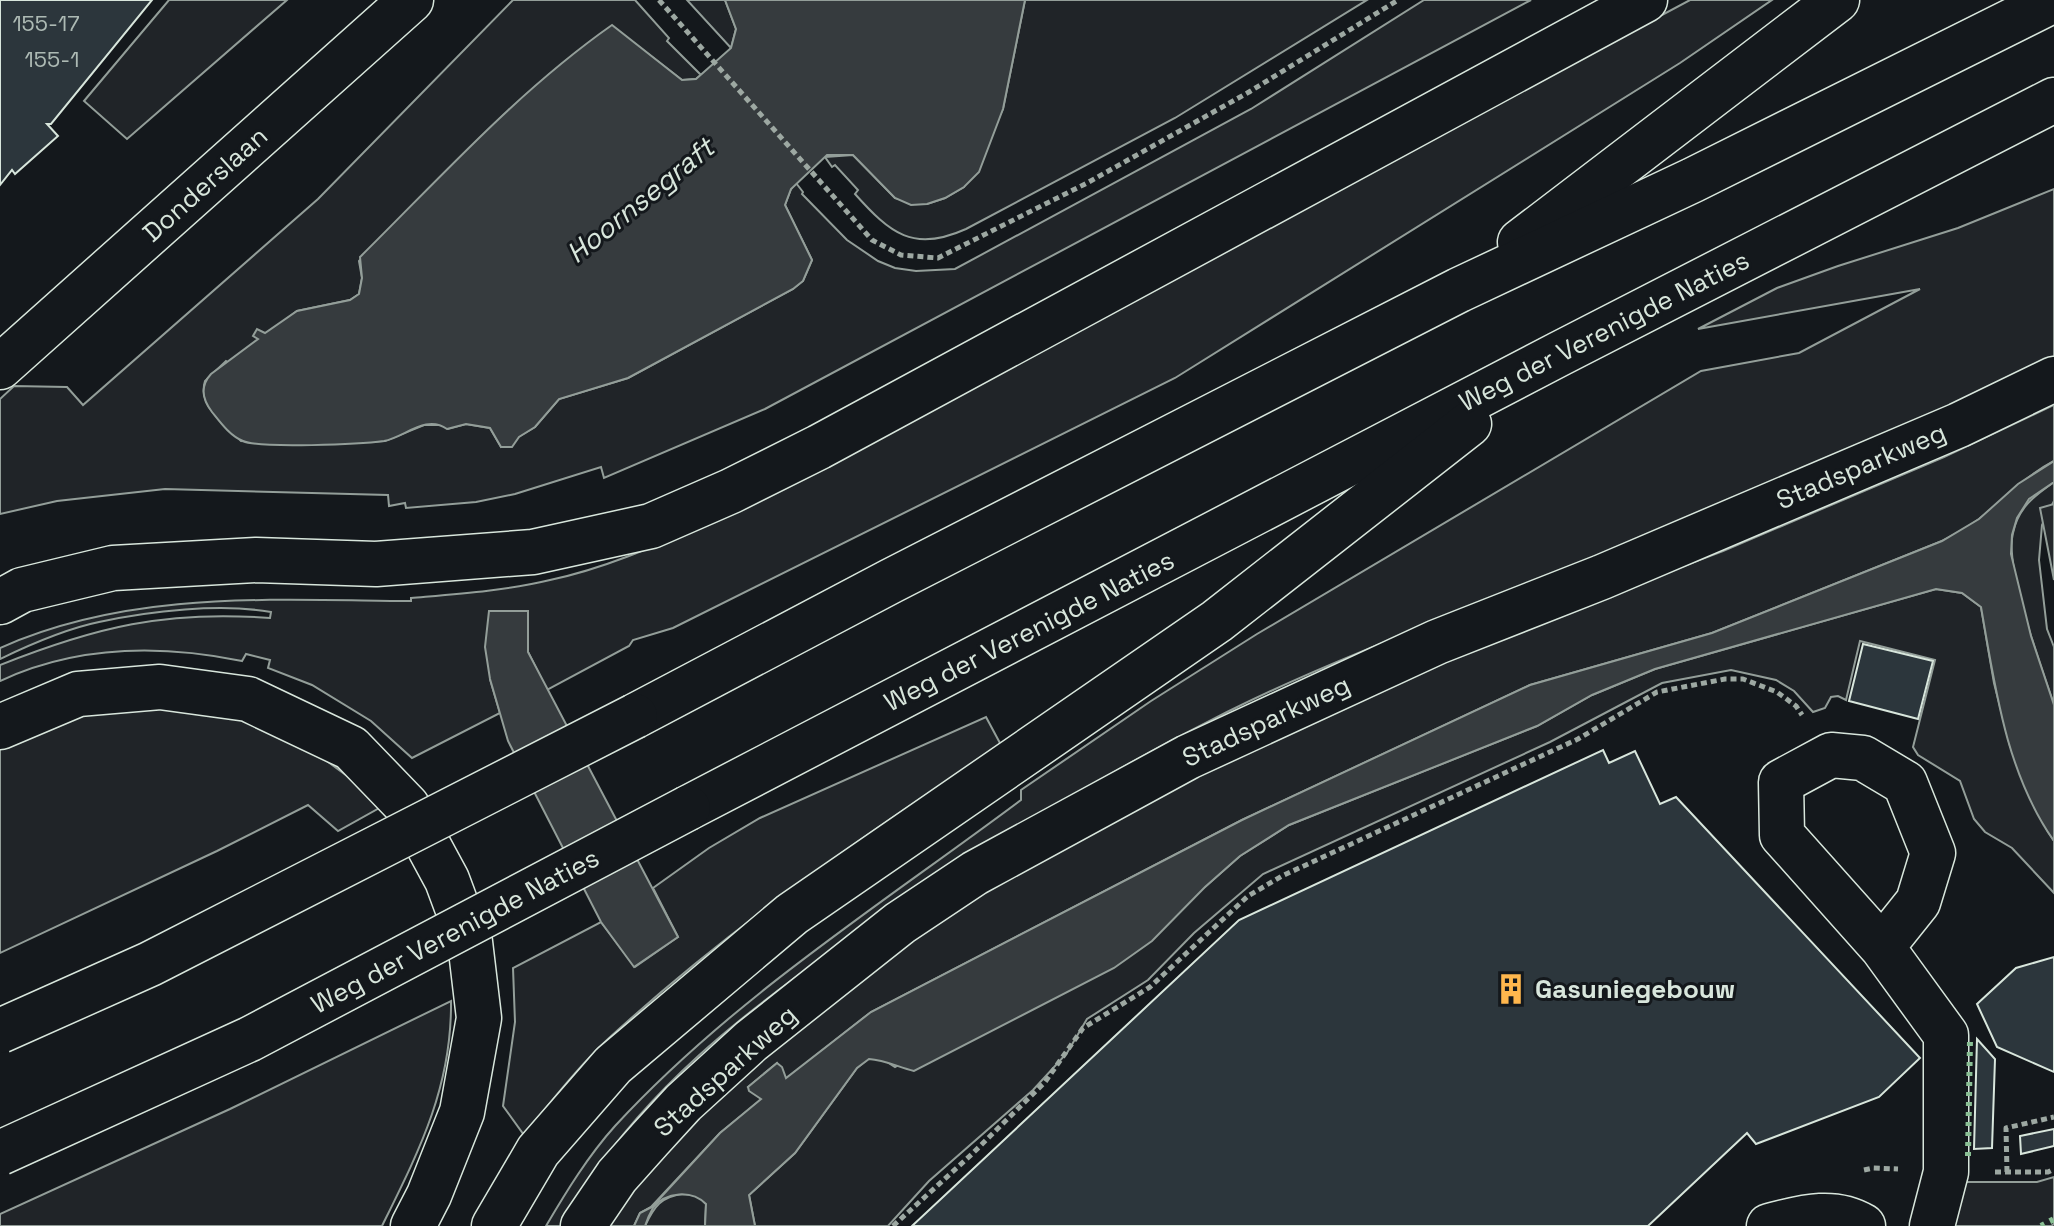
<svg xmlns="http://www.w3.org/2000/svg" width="2054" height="1226" font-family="'Space Grotesk',sans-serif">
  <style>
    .green { fill: #202428; stroke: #939e99; stroke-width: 2 }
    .parking { fill: #24282b; stroke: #939e99; stroke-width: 2 }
    .water { fill: #363b3e; stroke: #939e99; stroke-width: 2 }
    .building { fill: #2c363c; stroke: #d8e6dc; stroke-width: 2 }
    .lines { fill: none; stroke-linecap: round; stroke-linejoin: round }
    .minor-casing { stroke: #d8e6dc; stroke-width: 47 }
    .major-casing { stroke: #d8e6dc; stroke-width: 47 }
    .highway-casing { stroke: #d8e6dc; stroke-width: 47 }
    .path { stroke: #9da8a2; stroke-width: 5; stroke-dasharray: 6 4; stroke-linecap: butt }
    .minor { stroke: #14181c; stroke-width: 44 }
    .major { stroke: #14181c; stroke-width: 44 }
    .highway { stroke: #14181c; stroke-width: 44 }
    .highway-bridge-casing { stroke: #d8e6dc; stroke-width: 47; stroke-linecap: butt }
    .highway-bridge { stroke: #14181c; stroke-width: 44 }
    .hedge { stroke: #8ac095; stroke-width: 6; stroke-dasharray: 4 6; stroke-linecap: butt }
    .labels { text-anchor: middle; stroke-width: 6; stroke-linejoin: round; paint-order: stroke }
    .number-label { font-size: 22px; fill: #adbab4 }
    .street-label { font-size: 26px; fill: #d8e6dc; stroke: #14181c }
    .poi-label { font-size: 26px; font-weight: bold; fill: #d8e6dc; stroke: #14181c; text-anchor: start }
    .water-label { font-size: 28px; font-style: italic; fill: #d8e6dc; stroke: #14181c }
  </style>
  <rect width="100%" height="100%" fill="#14181c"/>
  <g class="green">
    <polygon points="169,0 287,0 127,139 84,101"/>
    <path d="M513 0H635L669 38 667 41 701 75 696 79 682 80 612 26C517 92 440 179 359 261L362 278 359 294 350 300 297 311 229 363 226 361 205 381C197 406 225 424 241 441L299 445 385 441 424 425H442L448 429 466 424 490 428 501 447 535 427 559 399 628 378 793 289 803 281 812 260 785 205 791 189 796 183 803 192 802 194 847 240 878 261 895 268 916 271 955 269 1251 109 1424 0H1531L765 409 604 478 601 467 515 494 476 502 406 508 405 503 389 506 388 495 165 489 57 501 0 514V399L14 386 67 387 83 405 318 199Z"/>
    <polygon points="687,0 725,0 736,29 731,48"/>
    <path d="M1025 0H1367L1175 118 966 229C913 253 890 233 855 194L858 190 835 165 832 167 825 157 853 155 895 198 927 204 945 198 964 187 1003 109Z"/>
    <path d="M1690 0H1772L1680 63 1175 378 673 628 633 640 629 646 547 690 528 652V612H490V679L500 713 412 758 371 721 312 685 268 668 270 660 246 654 242 661C159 644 77 645 0 681V665C96 627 166 610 270 618L271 612C220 603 150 611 99 622 65 629 31 644 0 659V648C130 590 272 600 411 601V598C458 594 504 591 550 580 612 567 670 539 728 514Z"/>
    <path d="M2054 189V367C1903 432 1753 497 1601 558 1476 608 1347 652 1227 712 1088 782 956 862 829 953 739 1017 651 1087 589 1181 579 1196 569 1210 562 1226H546C566 1192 588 1156 615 1126 733 998 882 904 1021 800V790L1151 701 1257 634 1701 371 1799 353 1920 289 1698 329 1777 288 1838 266 1958 228Z"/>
    <path d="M2054 405V461C2025 476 2005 499 1979 519 1968 527 1955 534 1942 541L1712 633 1530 685 1242 820 871 1012 786 1079 777 1063 748 1087 762 1099 720 1133 651 1207 640 1213 634 1226H600L679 1121 959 904 1181 775 1515 630 1723 551 1944 457Z"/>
    <path d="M2054 482V501L2042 525 2039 560 2047 629 2054 647V705C2042 669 2004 567 2013 533 2018 508 2034 496 2054 482Z"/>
    <polygon points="1936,589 1962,593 1981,607 1994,683 2010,746 2047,830 2054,841 2054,893 2012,848 1985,832 1974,819 1960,781 1918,755 1913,747 1935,660 1860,641 1846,700 1838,696 1831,697 1825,708 1813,712 1794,691 1776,680 1731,670 1662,683 1550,742 1263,874 1194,933 1148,980 1087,1019 1067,1053 1033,1090 929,1181 888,1226 755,1226 749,1195 795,1153 857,1068 869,1058 884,1060 895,1067 1205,887 1240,856 1289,825 1537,726 1592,695 1655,669"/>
    <polygon points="130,703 236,714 320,756 358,784 381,807 338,831 308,805 217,851 0,953 0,742 25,729"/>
    <path d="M986 717 1001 745C864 835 729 928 608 1039 577 1068 551 1102 524 1135L503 1106 515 1022 513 968 601 922 635 967 678 937 653 888 709 848 760 818Z"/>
    <path d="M451 1001C452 1087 419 1151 382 1226H0V1214L230 1109Z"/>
    <polygon points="2054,1177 2054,1224 2051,1226 1946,1226 1961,1182 2037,1182"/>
    <path d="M684 1194 698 1196 706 1204 705 1226H645C654 1207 661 1196 684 1194Z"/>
  </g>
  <polygon class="parking" points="2054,504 2054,580 2040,508"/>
  <g class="water">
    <path d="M725 0H1025L1003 109 979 172 964 187 945 198 927 204 911 205 895 198 853 155H827L791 189 785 205 812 260 803 281 793 289 628 378 559 399 535 427 519 437 512 447H501L490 428 466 424 447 429C426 414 405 437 384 441 362 444 260 449 243 441 230 436 220 422 212 412 202 399 200 386 211 374L258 339 253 336 257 329 265 333 297 311 350 300 359 294 362 278 360 257C441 177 518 91 612 25L682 80 696 79 731 48 736 29Z"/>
    <path d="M2054 461V482L2029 499 2017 518 2012 535 2011 554 2031 636 2054 705V841C2006 773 1995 687 1981 607L1962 593 1936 589 1655 669 1592 695 1537 726 1289 825 1240 856 1205 887 1152 941 1114 968 914 1071C898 1067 885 1060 869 1059L857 1068 795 1153 749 1195 755 1226H705L706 1204C692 1190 666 1191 653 1208 650 1213 647 1220 645 1226H634L640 1213 652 1207 720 1133 761 1099 749 1091 748 1087 777 1063 782 1067 786 1078 871 1012 1242 820 1530 685 1712 633 1942 541 1979 519 2018 484Z"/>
    <polygon points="489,611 528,611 528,652 678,937 634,967 601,922 508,741 490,679 485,647"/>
  </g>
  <g class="building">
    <polygon points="0,0 152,0 51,124 47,124 58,136 15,174 12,170 0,185"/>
    <polygon points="1863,644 1933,661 1918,719 1849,701"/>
    <polygon points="1603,750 1609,763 1635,751 1660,804 1676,797 1920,1058 1879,1097 1756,1144 1747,1133 1648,1226 912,1226 1239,920"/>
    <polygon points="2054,957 2054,1072 1997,1047 1977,1004 2016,968"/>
    <polygon points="1977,1039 1995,1059 1992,1148 1974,1149"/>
    <polygon points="2054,1129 2054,1146 2021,1154 2020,1136"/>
  </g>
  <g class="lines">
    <defs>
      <g id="minor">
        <polyline points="0,367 411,0"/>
        <polyline points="1882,947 1918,902 1933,853 1905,783 1863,758 1831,755 1781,782 1782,835 1882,947 1946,1035 1946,1172 1932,1226"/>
        <path d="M1769 1226C1801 1218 1833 1208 1863 1226"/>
      </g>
      <polyline id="major" points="583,1226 617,1176 650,1139 683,1103 751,1041 900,923 975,873 1188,757 1437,642 1602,577 1959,425 2054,379"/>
      <g id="highway">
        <polyline points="1520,242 1837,0"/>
        <polyline points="0,602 22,590 113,568 256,560 376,564 533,552 651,526 731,491 819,447 1645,0"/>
        <polyline points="635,716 891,581 1459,290 1693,180 2054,0"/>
        <polyline points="0,727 78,694 160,687 248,699 351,748 407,806 447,880 470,942 479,1018 462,1112 429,1195 413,1226"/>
        <polyline points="688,808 1559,354 2054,100"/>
        <polyline points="494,1226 538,1151 613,1065 792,914 1217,621 1469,424"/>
      </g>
    </defs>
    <use href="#minor" class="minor-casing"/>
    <use href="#major" class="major-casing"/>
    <use href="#highway" class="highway-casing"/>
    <g class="path">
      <polyline points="659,0 872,240 901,255 938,258 1087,183 1249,92 1398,0"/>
      <polyline points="1864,1170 1873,1168 1898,1169"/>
      <polyline points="1995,1172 2048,1172 2054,1169"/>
      <polyline points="2007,1172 2006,1128 2054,1117"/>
      <polyline points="893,1226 972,1154 1045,1082 1083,1028 1150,987 1248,896 1282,876 1578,739 1657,692 1725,679 1743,679 1777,692 1796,706 1802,715"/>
    </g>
    <use href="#minor" class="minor"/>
    <use href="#major" class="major"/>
    <use href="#highway" class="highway"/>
    <defs>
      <g id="highway-bridge">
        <polyline points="0,1031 150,964 635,716"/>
        <polyline points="0,1153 250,1039 688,808"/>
      </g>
    </defs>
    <use href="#highway-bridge" class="highway-bridge-casing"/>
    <use href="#highway-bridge" class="highway-bridge"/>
    <g class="hedge">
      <polyline points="1968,1156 1970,1040"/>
      <polyline points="2041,1226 2054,1219"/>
    </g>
  </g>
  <defs>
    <symbol id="building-bare" viewBox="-9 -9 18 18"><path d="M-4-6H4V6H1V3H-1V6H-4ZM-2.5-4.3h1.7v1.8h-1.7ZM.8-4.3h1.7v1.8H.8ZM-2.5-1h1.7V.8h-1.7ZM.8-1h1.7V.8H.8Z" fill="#ffb74d" stroke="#14181c" stroke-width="2.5" paint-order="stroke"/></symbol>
  </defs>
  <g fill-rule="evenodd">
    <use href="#building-bare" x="1489" y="967" width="44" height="44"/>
  </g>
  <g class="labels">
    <g class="number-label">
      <text x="46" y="31">155-17</text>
      <text x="52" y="67">155-1</text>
    </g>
    <g class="street-label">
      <text transform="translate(205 184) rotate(-42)" y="9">Donderslaan</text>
      <text transform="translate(1604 331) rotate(-27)" y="9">Weg der Verenigde Naties</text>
      <text transform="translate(1861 466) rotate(-23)" y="9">Stadsparkweg</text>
      <text transform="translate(1029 631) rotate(-27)" y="9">Weg der Verenigde Naties</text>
      <text transform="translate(1266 721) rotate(-25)" y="9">Stadsparkweg</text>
      <text transform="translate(455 931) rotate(-28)" y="9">Weg der Verenigde Naties</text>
      <text transform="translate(725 1071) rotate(-42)" y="9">Stadsparkweg</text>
    </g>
    <g class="poi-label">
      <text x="1535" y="998">Gasuniegebouw</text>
    </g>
    <g class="water-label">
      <text transform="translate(640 200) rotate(-39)" y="10">Hoornsegraft</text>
    </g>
  </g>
</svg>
